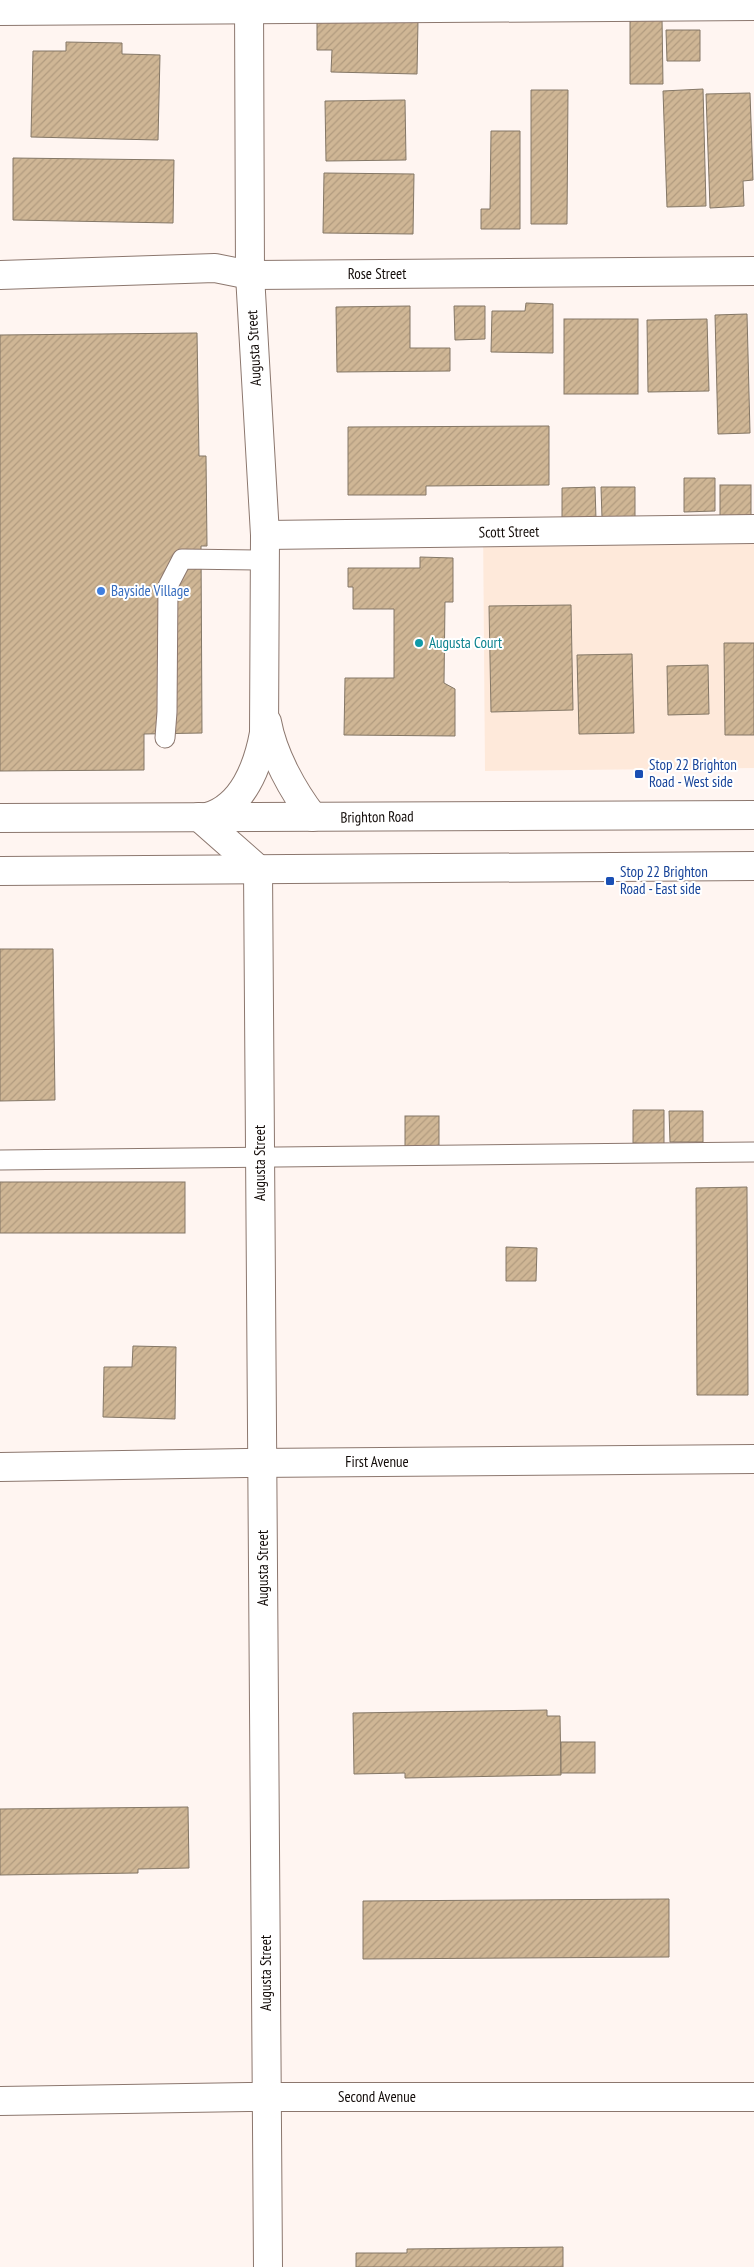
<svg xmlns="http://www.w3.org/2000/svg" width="754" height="2267" font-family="'PT Sans Narrow',sans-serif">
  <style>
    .commercial { fill: #fee9da }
    .building { fill: url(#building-hatch); stroke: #847766 }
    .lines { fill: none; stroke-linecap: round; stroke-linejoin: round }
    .service-casing { stroke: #8c776e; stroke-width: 21 }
    .minor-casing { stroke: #8c776e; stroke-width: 30 }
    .primary-casing { stroke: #8c776e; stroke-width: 30 }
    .service { stroke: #fff; stroke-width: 19 }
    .minor { stroke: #fff; stroke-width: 28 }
    .primary { stroke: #fff; stroke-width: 28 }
    .shop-dot { fill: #3f7fe0; stroke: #fff; stroke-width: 2 }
    .culture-dot { fill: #0f9aa8; stroke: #fff; stroke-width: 2 }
    .transit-dot { fill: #1a4fb4; stroke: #fff; stroke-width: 2 }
    .labels { text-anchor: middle; stroke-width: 4; stroke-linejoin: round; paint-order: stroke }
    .street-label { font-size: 15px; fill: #120b08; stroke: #fff }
    .shop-label { font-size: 15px; fill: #366cbe; stroke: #fff; text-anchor: start }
    .culture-label { font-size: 15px; fill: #0d838f; stroke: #fff; text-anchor: start }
    .transit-label { font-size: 15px; fill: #164399; stroke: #fff; text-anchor: start }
  </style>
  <defs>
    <pattern id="building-hatch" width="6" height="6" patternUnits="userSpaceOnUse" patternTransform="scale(1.25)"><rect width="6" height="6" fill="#cfb695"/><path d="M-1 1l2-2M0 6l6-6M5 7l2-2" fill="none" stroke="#b19b7f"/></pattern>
  </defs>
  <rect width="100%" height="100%" fill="#fff5f1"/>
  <polygon class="commercial" points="754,518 754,768 485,771 483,521"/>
  <g class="building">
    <polygon points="630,18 662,18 663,84 630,84"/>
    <polygon points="317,20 418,21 417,74 331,72 332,50 317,50"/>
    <polygon points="666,30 700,30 700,61 667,61"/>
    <polygon points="66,42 122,43 122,54 160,55 158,140 31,137 33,51 66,51"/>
    <polygon points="703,89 706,206 667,207 663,91"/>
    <polygon points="531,90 568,90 567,224 531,224"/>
    <polygon points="750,93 753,180 743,181 744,206 710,208 706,94"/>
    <polygon points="405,100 406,160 326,161 325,101"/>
    <polygon points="491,131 520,131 520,229 481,229 481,209 490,209"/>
    <polygon points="13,158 174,160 173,223 13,220"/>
    <polygon points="324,173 414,174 413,234 323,233"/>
    <polygon points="526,303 553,304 553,353 491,352 492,311 525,311"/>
    <polygon points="410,306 410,348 450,348 450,371 337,372 336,307"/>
    <polygon points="454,306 485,306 485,339 455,340"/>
    <polygon points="747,314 750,433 718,434 715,315"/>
    <rect x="564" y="319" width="74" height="75"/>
    <polygon points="707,319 709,391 648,392 647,320"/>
    <polygon points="197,333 199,456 206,456 207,546 201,546 202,733 144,734 144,770 0,771 0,335"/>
    <polygon points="549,426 549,485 426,486 426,495 348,495 348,427"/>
    <polygon points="684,478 715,478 715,511 684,512"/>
    <rect x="720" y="485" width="31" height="34"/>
    <polygon points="595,487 596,519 562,519 562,488"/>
    <polygon points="601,487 635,487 635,517 602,518"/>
    <polygon points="420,557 453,558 453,602 445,602 444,683 455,689 455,736 344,735 345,678 394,678 394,609 353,609 353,587 348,587 348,568 420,568"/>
    <polygon points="571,605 573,710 491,712 489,606"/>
    <polygon points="724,643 754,643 754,735 725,735"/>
    <polygon points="632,654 634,733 579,734 577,655"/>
    <polygon points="708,665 709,714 668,715 667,666"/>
    <polygon points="0,949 53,949 55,1100 0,1101"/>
    <polygon points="633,1110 664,1110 664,1144 633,1143"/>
    <polygon points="669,1111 703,1111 703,1142 670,1142"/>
    <rect x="405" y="1116" width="34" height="31"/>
    <rect x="0" y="1182" width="185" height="51"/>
    <polygon points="747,1187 748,1395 697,1395 696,1188"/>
    <polygon points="506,1247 537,1248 536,1281 506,1281"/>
    <polygon points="133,1346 176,1347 175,1419 103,1417 104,1367 132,1367"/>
    <polygon points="547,1710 547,1716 560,1716 561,1775 405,1778 405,1773 354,1774 353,1713"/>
    <rect x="561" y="1742" width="34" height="31"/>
    <polygon points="188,1807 189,1868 138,1869 138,1873 0,1875 0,1809"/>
    <polygon points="669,1899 669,1957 363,1959 363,1901"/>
    <polygon points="563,2247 563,2267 356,2267 356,2253 407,2253 407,2249"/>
  </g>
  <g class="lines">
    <defs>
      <g id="service">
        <polyline points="165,738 167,712 168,586 182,559 264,560"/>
        <polyline points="0,1160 754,1152"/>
      </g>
      <g id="minor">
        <polyline points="0,11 754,6"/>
        <polyline points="0,275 215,268 250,275 754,271"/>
        <polyline points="265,535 754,529"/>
        <path d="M267 722C273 755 293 791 313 817"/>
        <path d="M207 817C243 807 258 766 264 733L265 535 250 275 249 0"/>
        <polyline points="258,869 268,2267"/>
        <polyline points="0,1467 246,1463 754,1459"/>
        <polyline points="0,2101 248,2097 754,2097"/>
      </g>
      <g id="primary">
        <polyline points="199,817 258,869"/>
        <polyline points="0,818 754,815"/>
        <polyline points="0,871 754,866"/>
      </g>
    </defs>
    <use href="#service" class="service-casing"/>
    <use href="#minor" class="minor-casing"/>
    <use href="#primary" class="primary-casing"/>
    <use href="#service" class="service"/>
    <use href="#minor" class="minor"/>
    <use href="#primary" class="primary"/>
  </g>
  <circle class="shop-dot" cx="101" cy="591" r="5"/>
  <circle class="culture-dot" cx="419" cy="643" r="5"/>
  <g class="transit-dot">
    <rect x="634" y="769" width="10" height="10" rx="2.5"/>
    <rect x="605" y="876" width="10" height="10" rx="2.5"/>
  </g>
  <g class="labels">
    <g class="street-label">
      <text x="377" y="279">Rose Street</text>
      <text transform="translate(254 348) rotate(-93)" y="5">Augusta Street</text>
      <text transform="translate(509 532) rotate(-1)" y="5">Scott Street</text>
      <text transform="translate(377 817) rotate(-1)" y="5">Brighton Road</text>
      <text transform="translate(260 1163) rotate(-90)" y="5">Augusta Street</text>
      <text x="377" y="1467">First Avenue</text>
      <text transform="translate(263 1568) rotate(-90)" y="5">Augusta Street</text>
      <text transform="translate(266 1973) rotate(-90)" y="5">Augusta Street</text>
      <text x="377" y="2102">Second Avenue</text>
    </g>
    <g class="shop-label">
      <text x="111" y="596">Bayside Village</text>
    </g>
    <g class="culture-label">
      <text x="429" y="648">Augusta Court</text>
    </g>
    <g class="transit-label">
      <text x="649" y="770">Stop 22 Brighton<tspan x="649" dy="17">Road - West side</tspan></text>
      <text x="620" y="877">Stop 22 Brighton<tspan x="620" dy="17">Road - East side</tspan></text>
    </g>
  </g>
</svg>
